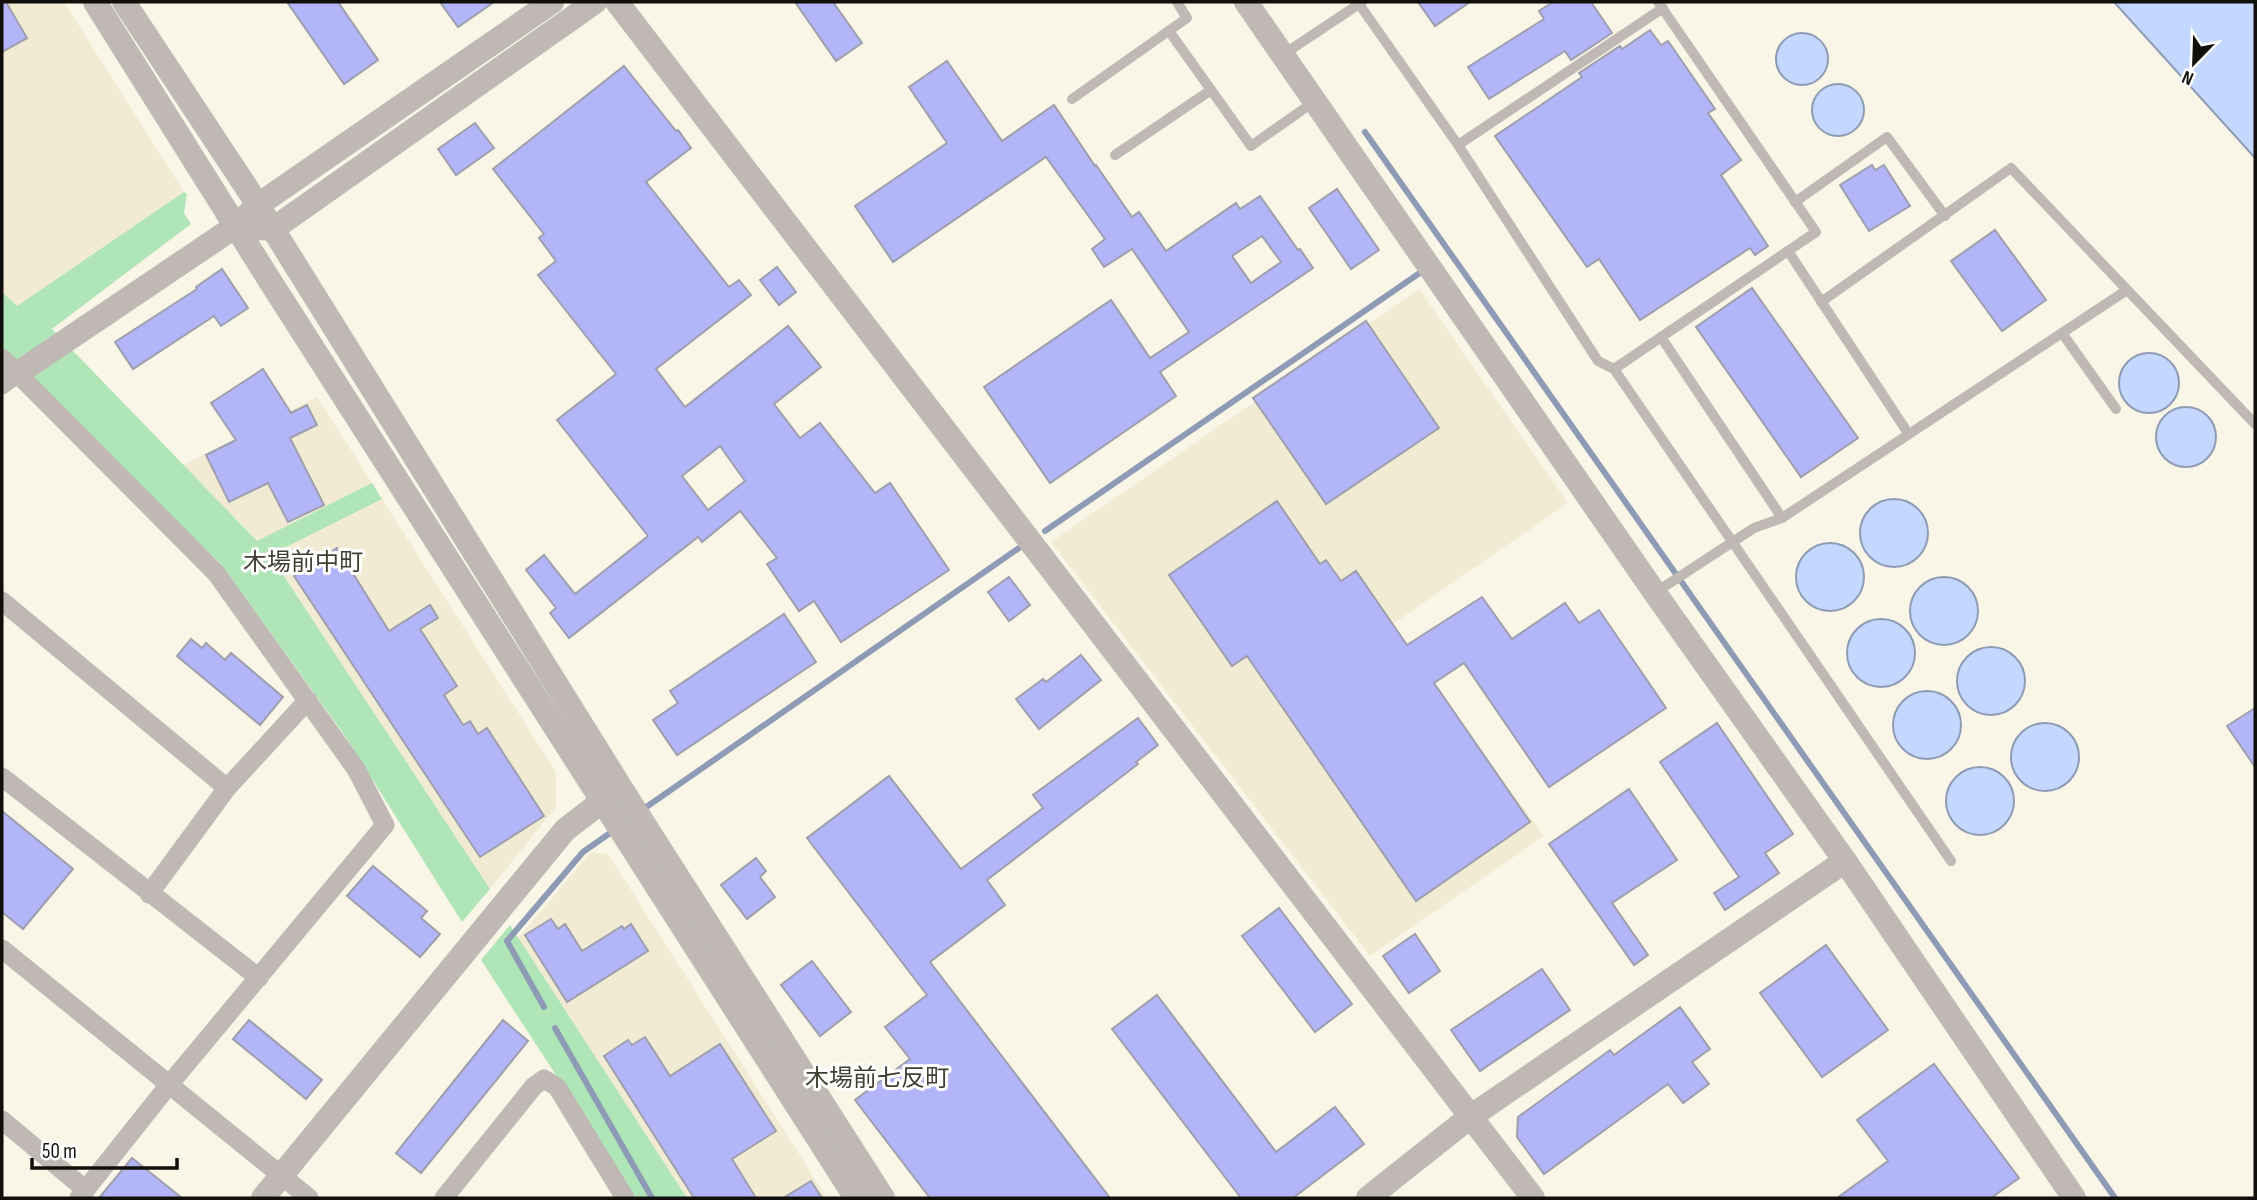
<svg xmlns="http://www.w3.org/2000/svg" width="2257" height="1200" font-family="'Sofia Sans Condensed','Noto Sans JP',sans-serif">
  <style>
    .built { fill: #f1ebd4 }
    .green { fill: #b0e5b7 }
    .water { fill: #c4d7fe; stroke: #8e9bb5; stroke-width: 2 }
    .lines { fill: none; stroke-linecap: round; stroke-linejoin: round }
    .stream { stroke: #8e9bb5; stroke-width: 6 }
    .building { fill: #b3b5f9; stroke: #9e9fad; stroke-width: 2; fill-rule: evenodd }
    .service { stroke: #bfb8b5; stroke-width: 10 }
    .minor { stroke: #bfb8b5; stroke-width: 19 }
    .tertiary { stroke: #bfb8b5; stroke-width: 24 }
    .labels { text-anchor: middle; stroke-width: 6; stroke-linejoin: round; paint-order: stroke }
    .quarter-label { font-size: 24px; fill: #413e32; stroke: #fff }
  </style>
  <rect width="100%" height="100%" fill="#faf6e7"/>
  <g class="built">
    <polygon points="2,2 64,2 184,192 17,306 2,292"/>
    <polygon points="1419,289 1568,503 1390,626 1544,836 1370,956 1051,542"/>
    <polygon points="317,397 372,483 257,541 183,465"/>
    <polygon points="382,499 556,772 556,807 490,889 270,555"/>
    <polygon points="591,852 608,854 827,1198 687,1198 518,938"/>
  </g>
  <g class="green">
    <polygon points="184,192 187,194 184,213 191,224 52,329 257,541 372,483 382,499 270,555 490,889 462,922 345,736 221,564 2,353 2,292 17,306"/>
    <polygon points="510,925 687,1198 636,1198 481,960"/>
  </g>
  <g class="water">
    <polygon points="2114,2 2255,2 2255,158"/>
    <circle cx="1802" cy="59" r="26"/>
    <circle cx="1838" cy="110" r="26"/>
    <circle cx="2149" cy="383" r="30"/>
    <circle cx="2186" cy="437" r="30"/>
    <circle cx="1894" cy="533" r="34"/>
    <circle cx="1830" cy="577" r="34"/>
    <circle cx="1944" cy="611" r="34"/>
    <circle cx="1881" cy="653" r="34"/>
    <circle cx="1991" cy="681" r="34"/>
    <circle cx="1927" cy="725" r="34"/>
    <circle cx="2045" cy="757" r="34"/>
    <circle cx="1980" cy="801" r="34"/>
  </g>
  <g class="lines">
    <g class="stream">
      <polyline points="1365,132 2115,1198"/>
      <polyline points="1045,531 1424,270"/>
      <polyline points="642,810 1019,548"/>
      <polyline points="544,1007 507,941 583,852 613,831"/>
      <polyline points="555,1028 652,1198"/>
    </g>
  </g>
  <g class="building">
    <polygon points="2,2 6,2 27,38 2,52"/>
    <polygon points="287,2 338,2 378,60 344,84"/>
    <polygon points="440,2 494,2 458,27"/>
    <polygon points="795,2 833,2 862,43 836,61"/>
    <polygon points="1418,2 1470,2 1435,26"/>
    <polygon points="1553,2 1591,2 1612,33 1571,60 1565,51 1489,99 1468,67 1544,19 1539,11"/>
    <polygon points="1650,30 1661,45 1668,41 1715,109 1708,113 1741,160 1721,175 1768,246 1755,255 1750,248 1640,320 1599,259 1587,267 1495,136 1582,77 1579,73 1620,46 1622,49"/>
    <path d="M947 61 1002 141 1054 105 1095 166 1096 165 1132 217 1139 212 1166 251 1236 203 1240 209 1260 196 1298 250 1300 249 1313 268 1160 372 1176 396 1050 483 984 387 1111 300 1150 358 1189 332 1132 249 1104 267 1092 249 1105 239 1046 157 893 262 855 206 947 143 909 87ZM1262 236 1281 262 1251 283 1232 256Z"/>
    <path d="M624 66 676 131 678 130 691 148 646 182 729 287 739 280 751 295 656 369 685 407 788 326 821 367 774 404 800 438 820 423 875 493 890 483 949 570 841 642 814 601 799 611 767 564 777 558 740 511 702 542 698 537 569 638 550 613 556 608 526 570 544 555 575 594 648 536 557 420 616 374 538 275 556 261 539 238 544 234 493 169ZM720 446 745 481 708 510 682 476Z"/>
    <polygon points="475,123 494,148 456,175 438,149"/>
    <polygon points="1872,165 1875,170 1884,165 1910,206 1869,231 1840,185"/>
    <polygon points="1337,189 1379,250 1351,269 1309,208"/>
    <polygon points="1995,230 2046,300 2002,331 1951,261"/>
    <polygon points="777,267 796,292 779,305 760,280"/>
    <polygon points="222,269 248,308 221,326 214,316 133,369 115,342 197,289 196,287"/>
    <polygon points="1752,288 1858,438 1801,477 1696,327"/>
    <polygon points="1366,321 1439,428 1326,504 1253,398"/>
    <polygon points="263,369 291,413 307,405 317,425 290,438 324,505 288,522 268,483 229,502 206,455 236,440 211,403"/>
    <polygon points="1277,501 1320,564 1326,560 1341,581 1356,571 1407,645 1482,597 1512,639 1565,603 1579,623 1599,610 1666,708 1549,787 1464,663 1434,683 1530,822 1416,901 1247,656 1232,666 1169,575"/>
    <polygon points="337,548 389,631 430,605 438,618 420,629 457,686 444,695 463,725 470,721 478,734 487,728 544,816 480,857 294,576"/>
    <polygon points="1009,577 1030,605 1009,621 988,592"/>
    <polygon points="784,614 816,662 677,755 653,720 678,703 670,691"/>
    <polygon points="191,639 202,648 206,643 225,660 231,653 283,697 260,725 177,656"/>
    <polygon points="1081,655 1101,680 1039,729 1016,699 1043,679 1046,682"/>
    <polygon points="2255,708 2255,767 2227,726"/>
    <polygon points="1138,718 1158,745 1136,762 1138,764 987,880 1005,905 930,962 1110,1198 930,1198 855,1100 910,1059 885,1027 927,995 807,838 889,776 961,869 1043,808 1033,795"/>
    <polygon points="1717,723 1793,834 1765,853 1779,873 1725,910 1714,893 1739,877 1660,762"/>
    <polygon points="1629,789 1677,860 1612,903 1648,955 1634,965 1549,844"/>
    <polygon points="2,811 73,869 23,929 2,912"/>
    <polygon points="756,858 766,871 760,877 775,897 747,919 721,885"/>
    <polygon points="373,866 427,911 421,918 440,934 420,957 347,896"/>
    <polygon points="1279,908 1352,1004 1315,1032 1242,936"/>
    <polygon points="551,919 558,929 565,924 582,951 622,926 624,929 631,924 648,951 567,1002 525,935"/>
    <polygon points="1415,934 1440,971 1409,993 1383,956"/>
    <polygon points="1826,945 1888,1030 1822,1077 1760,993"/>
    <polygon points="812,961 851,1012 820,1036 781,985"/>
    <polygon points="1542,969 1570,1010 1480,1071 1451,1030"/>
    <polygon points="1157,995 1276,1152 1335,1107 1364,1144 1293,1198 1241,1198 1112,1029"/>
    <polygon points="1680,1007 1710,1049 1692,1062 1709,1084 1683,1103 1668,1084 1544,1174 1517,1137 1518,1117 1610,1050 1614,1055"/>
    <polygon points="249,1020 322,1080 306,1099 233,1039"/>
    <polygon points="503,1020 528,1041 421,1173 396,1153"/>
    <polygon points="645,1037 670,1076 720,1044 776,1131 732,1159 756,1198 694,1198 604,1056 628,1040 632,1045"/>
    <polygon points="1934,1064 2019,1178 1991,1198 1837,1198 1888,1161 1857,1120"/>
    <polygon points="132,1158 182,1198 99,1198"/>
    <polygon points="811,1181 822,1198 783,1198"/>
  </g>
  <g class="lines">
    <g class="service">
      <polyline points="1359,4 1458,145 1598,361 1614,369 1951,861"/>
      <polyline points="1169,31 1251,146 1315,101"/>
      <polyline points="1284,54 1362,2"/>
      <polyline points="1072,99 1187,18 1177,2"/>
      <polyline points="1458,145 1663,8"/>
      <polyline points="1115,155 1211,90"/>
      <polyline points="1795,202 1887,137 1945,216"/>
      <polyline points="1788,251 1908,433"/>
      <polyline points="1821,302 2011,168 2255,424"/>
      <polyline points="2062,333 2116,409"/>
      <polyline points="1661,337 1782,518"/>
      <polyline points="1614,369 1816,232 1658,2"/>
      <polyline points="1656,592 1754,528 1782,518 2127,290"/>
    </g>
    <g class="minor">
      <polyline points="2,358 216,573 356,769 385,825 168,1086 79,1198"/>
      <polyline points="2,385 18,373"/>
      <polyline points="2,601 227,788"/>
      <polyline points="2,777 259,978"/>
      <polyline points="149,894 227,788 308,700"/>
      <polyline points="2,949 309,1198"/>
      <polyline points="2,1120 86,1190"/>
      <polyline points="444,1198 534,1086 544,1079 557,1087 625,1198"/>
    </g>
    <g class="tertiary">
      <polyline points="95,2 270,281 856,1198"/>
      <polyline points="124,2 258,205 621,788 883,1198"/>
      <polyline points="617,2 1533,1198"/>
      <polyline points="1246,2 1655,593 1845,861 2074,1198"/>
      <polyline points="257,228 273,229 595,2"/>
      <polyline points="18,373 236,226 258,205 552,2"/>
      <polyline points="263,1198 565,830 614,792"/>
      <polyline points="1368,1198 1470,1117 1845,861"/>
    </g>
  </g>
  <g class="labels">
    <g class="quarter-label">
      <text x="303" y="570">木場前中町</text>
      <text x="877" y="1086">木場前七反町</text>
    </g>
  </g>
  <rect width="2257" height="1200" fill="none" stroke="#100f0a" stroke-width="7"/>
  <g transform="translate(2194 63) rotate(203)" stroke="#ffffff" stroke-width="5" paint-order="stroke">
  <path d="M0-5L12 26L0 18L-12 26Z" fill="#100f0a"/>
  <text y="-10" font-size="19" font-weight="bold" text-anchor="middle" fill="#100f0a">N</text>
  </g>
  <path d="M32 1158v10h145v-10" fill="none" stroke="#100f0a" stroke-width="3.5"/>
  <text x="42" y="1158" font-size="21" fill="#100f0a" stroke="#ffffff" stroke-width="5" paint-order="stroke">50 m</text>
</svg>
